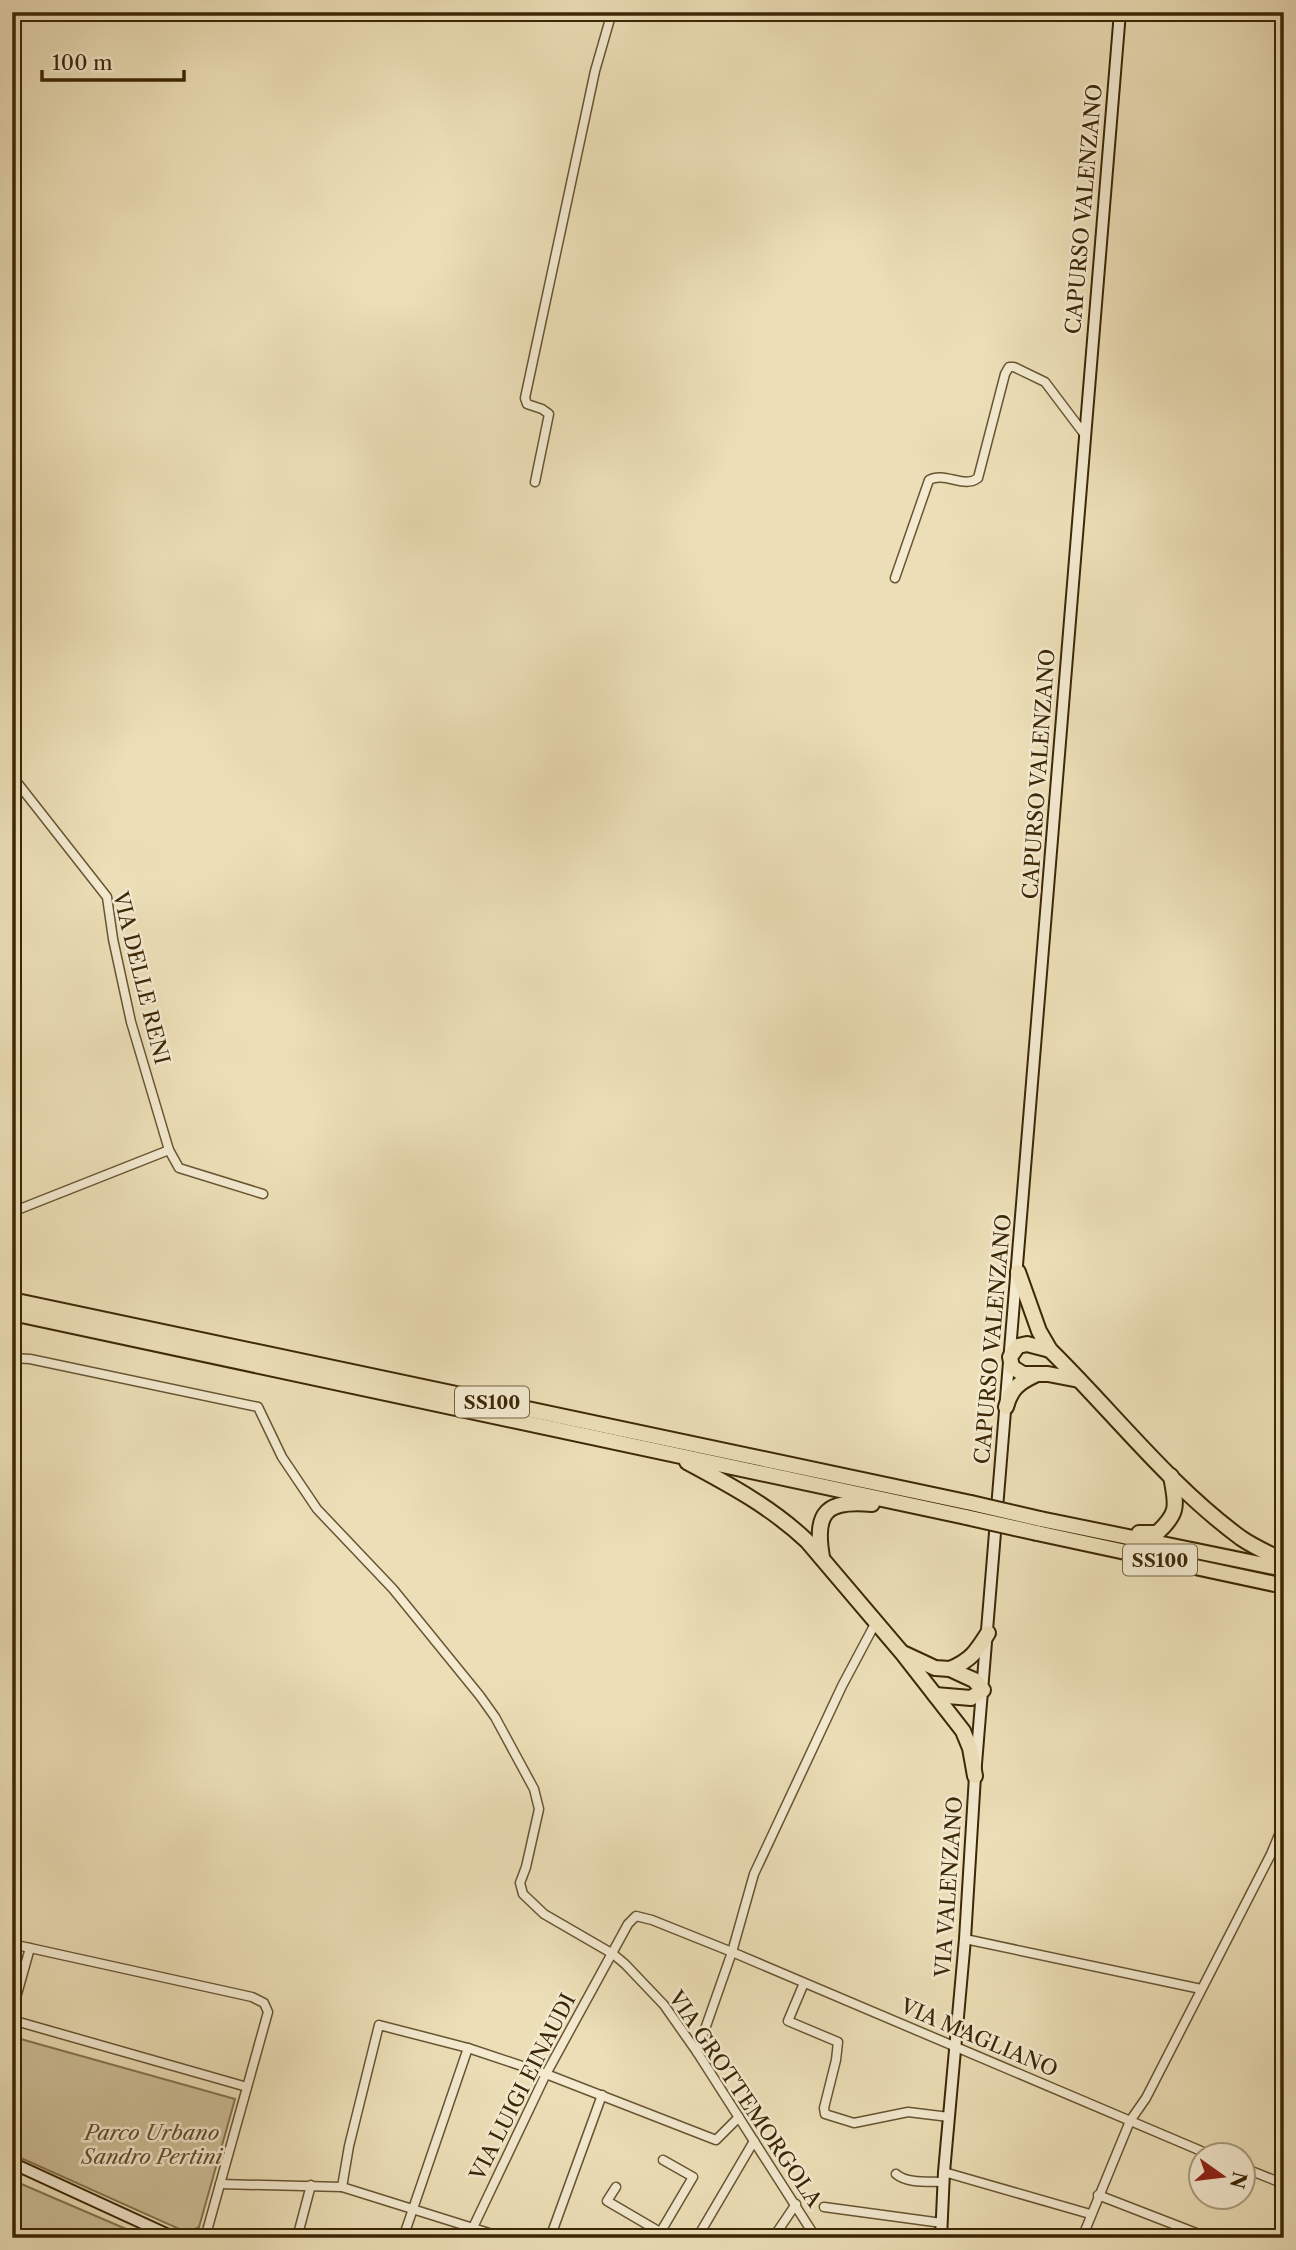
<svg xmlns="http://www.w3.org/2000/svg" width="1296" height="2250" font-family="'Libre Caslon Text',serif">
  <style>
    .green { fill: #cec099; stroke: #857450; stroke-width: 2 }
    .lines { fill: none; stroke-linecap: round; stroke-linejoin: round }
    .street-casing { stroke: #685532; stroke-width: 11 }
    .secondary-casing { stroke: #3c2706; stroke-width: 14 }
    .highway-casing { stroke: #3c2706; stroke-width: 18 }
    .street { stroke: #f3ead0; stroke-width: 8 }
    .secondary { stroke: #f3ead0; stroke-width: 10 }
    .highway { stroke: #ecdfb7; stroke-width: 14 }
    .highway-bridge-casing { stroke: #3c2706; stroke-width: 18; stroke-linecap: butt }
    .highway-bridge { stroke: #ecdfb7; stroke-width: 14 }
    .labels { text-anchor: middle; stroke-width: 5; stroke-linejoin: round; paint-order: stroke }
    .shield { fill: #f3ead0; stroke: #736243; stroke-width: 2 }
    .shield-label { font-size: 19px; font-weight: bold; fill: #3c2706 }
    .street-label { font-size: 21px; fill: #3c2706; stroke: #f3ead0 }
    .park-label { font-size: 21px; font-style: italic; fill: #604d2b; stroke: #f3ead0 }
  </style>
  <rect width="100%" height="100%" fill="#ecdfb7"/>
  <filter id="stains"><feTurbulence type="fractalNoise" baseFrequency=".00286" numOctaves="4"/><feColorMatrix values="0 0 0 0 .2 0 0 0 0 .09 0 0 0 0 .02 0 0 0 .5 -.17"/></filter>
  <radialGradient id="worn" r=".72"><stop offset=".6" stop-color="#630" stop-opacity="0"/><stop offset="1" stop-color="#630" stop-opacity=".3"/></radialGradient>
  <g class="green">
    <polygon points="17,2038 235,2099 199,2227 188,2233 12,2154 12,2052"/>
    <polygon points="12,2180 147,2238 12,2238"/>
  </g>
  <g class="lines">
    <defs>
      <g id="street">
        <polyline points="535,482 549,414 542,409 527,404 525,398 595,71 612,12"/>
        <path d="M895 578 929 480C945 471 964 489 978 478L1005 374 1009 367H1014L1045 382 1085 435"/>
        <polyline points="12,776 107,897 113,939 131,1022 169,1150 179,1168 263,1194"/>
        <polyline points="12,1212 169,1150"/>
        <polyline points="12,1358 30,1359 258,1407 282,1457 317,1509 393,1589 480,1696 495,1717 534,1789 539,1809 526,1867 520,1883 523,1894 544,1914 613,1954 625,1964 664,2005 697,2052 816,2238"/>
        <polyline points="965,1939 1201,1989"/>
        <polyline points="12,1944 252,1997 264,2003 268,2012 205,2238"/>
        <polyline points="804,1983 788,2021 838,2042 836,2060 824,2108 825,2114 854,2123 908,2112 949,2117"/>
        <polyline points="12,2012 30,1948"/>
        <polyline points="12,2020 247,2087"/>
        <polyline points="697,2052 732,1952 754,1874 842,1686 876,1622"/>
        <polyline points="1244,2168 1284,2184"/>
        <polyline points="944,2172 1090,2214"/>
        <path d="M896 2174C908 2184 929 2181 944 2182"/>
        <polyline points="220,2184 342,2187 505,2238"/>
        <polyline points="342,2187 349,2146 379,2025 468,2048 546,2074 716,2140 739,2117"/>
        <polyline points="616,2187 607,2201 660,2232"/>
        <polyline points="1098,2195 1209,2238"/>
        <polyline points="824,2207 942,2223"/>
        <polyline points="297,2238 311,2185"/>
        <polyline points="403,2238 468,2048"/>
        <polyline points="468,2238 546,2074 628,1924 636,1916 652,1920 732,1952 1213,2156"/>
        <polyline points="550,2238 602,2095"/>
        <polyline points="657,2238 693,2177 663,2160"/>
        <polyline points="697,2238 754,2141"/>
        <polyline points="773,2238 796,2204"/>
        <polyline points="1082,2238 1130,2121 1146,2098 1271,1854 1284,1823"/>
      </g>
      <g id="secondary">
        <polyline points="12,2163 175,2238"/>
        <polyline points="941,2238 944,2172 965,1939 975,1776 1120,12"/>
      </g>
      <g id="highway">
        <path d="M1018 1272 1039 1331 1050 1350C1113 1412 1169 1485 1241 1538 1254 1547 1270 1554 1284 1561"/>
        <polyline points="12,1300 971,1503"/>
        <polyline points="12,1313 966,1517"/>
        <polyline points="1050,1350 1027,1344 1018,1346 1010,1357 1012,1367 1023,1374 1048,1374 1079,1380"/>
        <path d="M1006 1407C1011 1389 1018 1383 1035 1375"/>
        <path d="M687 1462C730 1485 771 1507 807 1541L903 1654 963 1731 970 1748 975 1776"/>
        <polyline points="1040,1519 1284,1569"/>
        <polyline points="1037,1533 1284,1586"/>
        <path d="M1139 1533H1157C1180 1512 1176 1505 1171 1476"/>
        <path d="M822 1557C814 1511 827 1500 872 1504"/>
        <polyline points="905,1654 935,1668 950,1669 965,1676 974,1680 983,1690 971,1698 935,1695"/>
        <path d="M950 1669C971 1660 976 1652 988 1633"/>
      </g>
    </defs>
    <use href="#street" class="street-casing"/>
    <use href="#secondary" class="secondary-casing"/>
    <use href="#highway" class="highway-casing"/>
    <use href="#street" class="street"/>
    <use href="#secondary" class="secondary"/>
    <use href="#highway" class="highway"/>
    <defs>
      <g id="highway-bridge">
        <polyline points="971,1503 1040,1519"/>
        <polyline points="966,1517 1037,1533"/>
      </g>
    </defs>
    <use href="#highway-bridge" class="highway-bridge-casing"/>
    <use href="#highway-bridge" class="highway-bridge"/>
  </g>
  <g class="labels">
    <g class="shield">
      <rect x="455" y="1386.5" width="74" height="31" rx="5"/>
      <rect x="1123" y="1544.5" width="74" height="31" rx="5"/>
    </g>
    <g class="shield-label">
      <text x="492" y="1409">SS100</text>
      <text x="1160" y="1567">SS100</text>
    </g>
    <g class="street-label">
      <text transform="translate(1084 209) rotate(-85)" y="7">CAPURSO VALENZANO</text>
      <text transform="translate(1039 774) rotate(-86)" y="7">CAPURSO VALENZANO</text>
      <text transform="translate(141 978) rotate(76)" y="7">VIA DELLE RENI</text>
      <text transform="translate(993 1339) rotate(-85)" y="7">CAPURSO VALENZANO</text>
      <text transform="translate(949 1887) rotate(-86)" y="7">VIA VALENZANO</text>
      <text transform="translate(979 2038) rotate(23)" y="7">VIA MAGLIANO</text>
      <text transform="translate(523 2087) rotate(-63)" y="7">VIA LUIGI EINAUDI</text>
      <text transform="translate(745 2099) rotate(56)" y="7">VIA GROTTEMORGOLA</text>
    </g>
    <g class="park-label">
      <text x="152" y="2140">Parco Urbano<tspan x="152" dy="24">Sandro Pertini</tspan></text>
    </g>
  </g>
  <rect width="1296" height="2250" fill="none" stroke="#ecdfb7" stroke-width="42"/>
  <rect x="14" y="14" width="1268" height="2222" fill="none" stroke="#3c2706" stroke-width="3.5"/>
  <rect x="21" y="21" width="1254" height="2208" fill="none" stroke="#3c2706" stroke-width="2"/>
  <g transform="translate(1222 2176) rotate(104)"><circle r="33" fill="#f3ead0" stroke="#aa9c7f" stroke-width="2"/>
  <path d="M0-5L12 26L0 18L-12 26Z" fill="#8f2418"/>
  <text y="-10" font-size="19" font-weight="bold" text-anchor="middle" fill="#3c2706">N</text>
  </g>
  <path d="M42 70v10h142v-10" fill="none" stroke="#3c2706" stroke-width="3.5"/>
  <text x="52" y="70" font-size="21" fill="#3c2706" stroke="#f3ead0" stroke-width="5" paint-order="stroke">100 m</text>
  <rect width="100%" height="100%" filter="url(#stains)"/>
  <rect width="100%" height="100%" fill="url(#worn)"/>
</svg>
